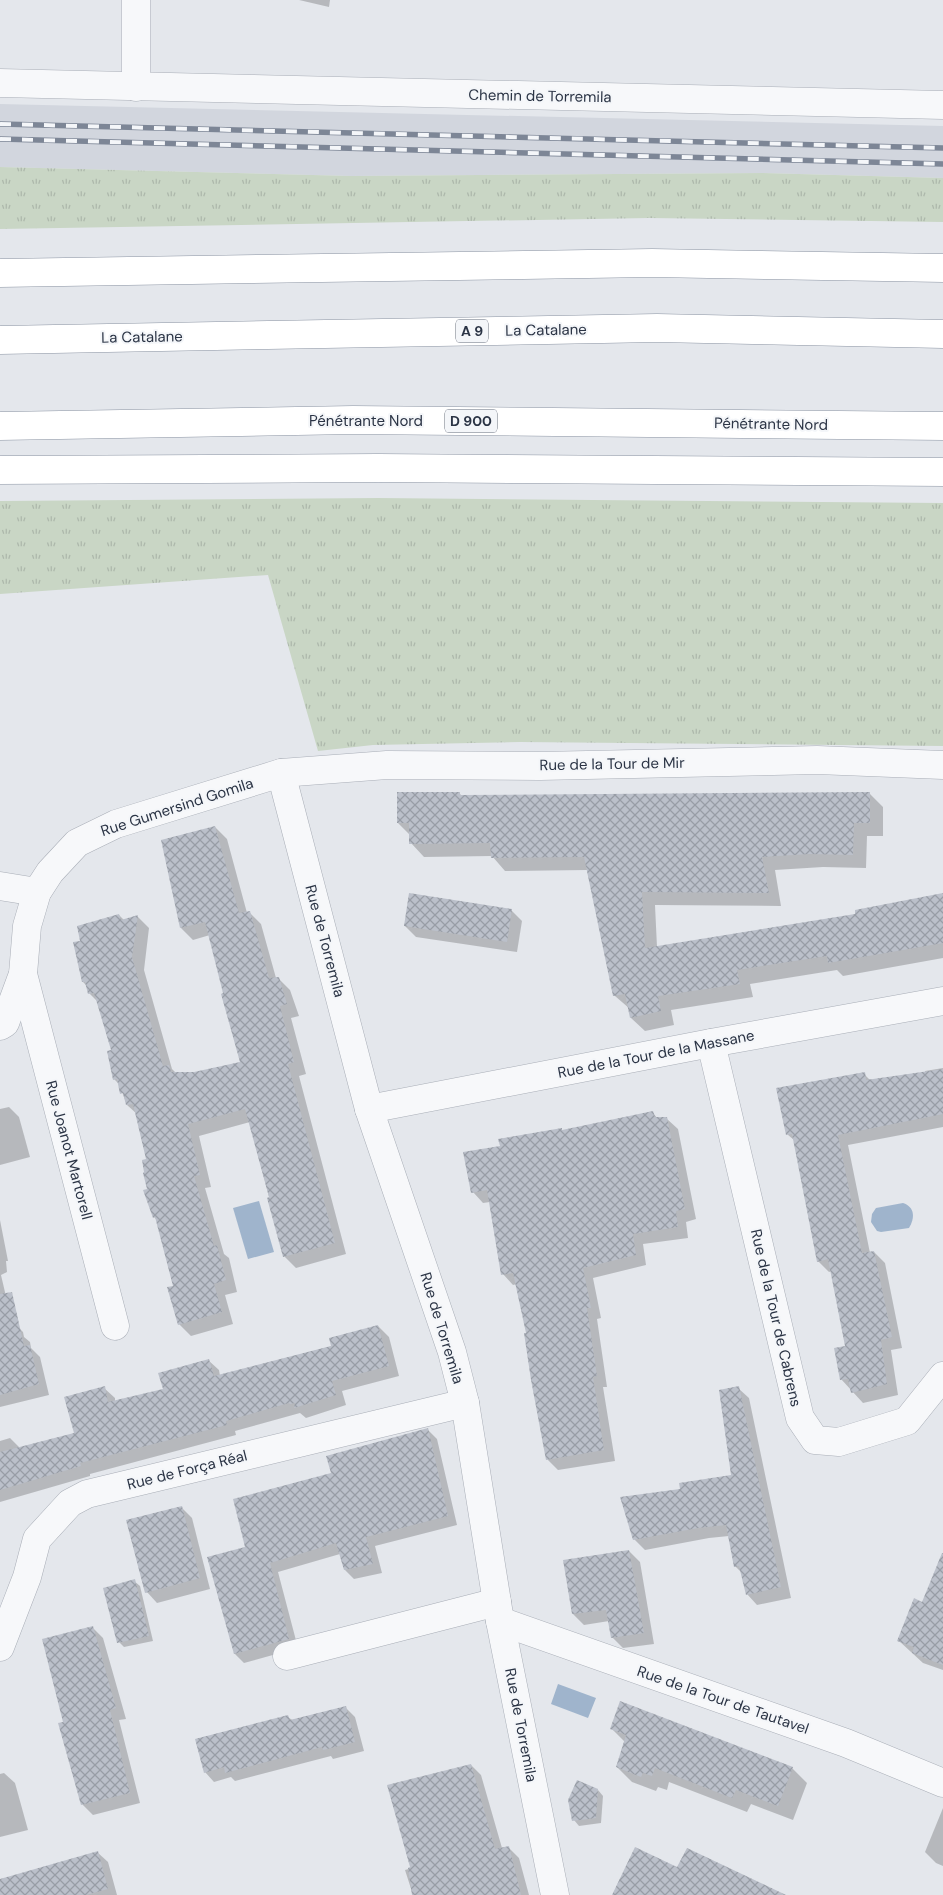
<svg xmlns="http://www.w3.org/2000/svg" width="943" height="1895" font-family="'DM Sans',sans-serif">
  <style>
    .built { fill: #d2d6de }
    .grass { fill: url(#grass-tufts) }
    .water { fill: #9fb4cc }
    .shadow { fill: #0003 }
    .building { fill: url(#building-cross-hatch) }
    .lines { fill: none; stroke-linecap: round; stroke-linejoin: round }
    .minor-casing { stroke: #a9aeb7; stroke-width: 29 }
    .highway-casing { stroke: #8b94a3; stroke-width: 29 }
    .minor { stroke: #f7f8fa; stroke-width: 28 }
    .highway { stroke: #fff; stroke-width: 28 }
    .rail-casing { stroke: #7d8696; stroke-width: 5.5 }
    .rail { stroke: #f4f6f9; stroke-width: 4; stroke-dasharray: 11; stroke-linecap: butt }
    .labels { text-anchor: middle; stroke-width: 4; stroke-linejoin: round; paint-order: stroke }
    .shield { fill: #f4f6f9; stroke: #676e7b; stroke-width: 1 }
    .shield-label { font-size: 14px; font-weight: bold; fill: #2b3445 }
    .street-label { font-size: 15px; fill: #2b3445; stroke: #f4f6f9 }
  </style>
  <defs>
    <pattern id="grass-tufts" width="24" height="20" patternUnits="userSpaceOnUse" patternTransform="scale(1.25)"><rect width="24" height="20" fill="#c9d6c5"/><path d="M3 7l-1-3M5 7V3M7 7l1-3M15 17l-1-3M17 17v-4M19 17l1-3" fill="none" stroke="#adb8ab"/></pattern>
    <pattern id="building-cross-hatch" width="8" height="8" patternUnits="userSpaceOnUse" patternTransform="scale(1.25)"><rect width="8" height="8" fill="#bbc0ca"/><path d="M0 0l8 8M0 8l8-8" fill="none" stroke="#989da6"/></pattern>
  </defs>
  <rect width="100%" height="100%" fill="#e4e7ec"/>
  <polygon class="built" points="0,104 943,126 943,178 763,173 352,176 0,167"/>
  <g class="grass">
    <polygon points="0,167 352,176 763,173 943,178 943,222 649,218 0,229"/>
    <polygon points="378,498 943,503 943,746 520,742 373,745 318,751 268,575 0,594 0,501"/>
  </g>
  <g class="water">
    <polygon points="259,1201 274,1252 248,1259 233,1208"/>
    <path d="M903 1203C915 1207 915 1218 909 1228L881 1232 877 1231 871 1222 872 1214 876 1208Z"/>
    <polygon points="558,1684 596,1698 588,1718 551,1704"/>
  </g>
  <g class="shadow">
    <polygon points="299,0 330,0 329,7"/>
    <polygon points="460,794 462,796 870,794 883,807 883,836 867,836 866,868 823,867 775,870 781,906 655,905 657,947 856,915 943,895 943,958 843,976 837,970 750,984 753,997 671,1010 674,1025 645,1031 631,1018 630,1009 615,996 588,870 505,871 492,856 424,857 411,843 410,835 398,823"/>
    <polygon points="215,827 227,839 247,913 249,912 261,924 276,978 278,978 290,990 299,1016 291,1018 306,1074 299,1076 346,1254 296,1268 284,1256 250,1122 199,1136 211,1187 205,1188 224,1254 229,1258 237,1292 225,1295 233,1324 191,1336 179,1324 175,1287 157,1220 154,1217 148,1190 148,1160 137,1114 127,1105 119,1084 114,1079 112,1051 98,1002 89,993 87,986 83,982 74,943 81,942 119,915 124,920 137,916 149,928 144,970 172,1069 176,1073 195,1073 242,1063 210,935 193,940 181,928"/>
    <polygon points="511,910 522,921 517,952 416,937 405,926"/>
    <polygon points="943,1068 943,1127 848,1145 870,1253 874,1252 885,1263 902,1348 891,1350 898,1395 863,1403 841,1379 847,1347 832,1271 829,1272 818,1261 795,1141 787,1134 864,1074 871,1081 925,1073 925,1071"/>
    <polygon points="9,1107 19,1117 30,1157 0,1165 0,1109"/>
    <polygon points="653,1113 658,1119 667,1119 678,1129 696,1219 686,1222 688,1238 643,1244 646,1265 593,1278 601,1318 597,1319 607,1387 603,1387 615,1461 558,1470 547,1459 527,1334 517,1284 513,1285 503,1274 490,1202 483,1203 473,1192 501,1147 563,1131"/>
    <polygon points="0,1220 8,1261 6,1261 7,1272 1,1275 8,1305 14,1323 23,1332 24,1337 30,1342 31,1348 40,1357 49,1395 0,1407"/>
    <polygon points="378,1326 389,1337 399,1376 342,1391 346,1405 306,1418 300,1413 235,1431 236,1435 90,1474 90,1476 0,1502 0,1441 10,1438 20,1448 76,1434 104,1388 115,1398 115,1402 164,1390 208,1360 219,1370 220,1376 332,1346"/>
    <polygon points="738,1388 749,1398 791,1598 757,1605 747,1594 742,1573 735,1566 729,1536 709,1538 645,1550 634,1539 682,1490 732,1476"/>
    <polygon points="428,1430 437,1439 457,1525 375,1546 382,1573 354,1579 345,1570 340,1554 278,1572 298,1648 244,1663 235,1654 247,1548 333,1474"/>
    <polygon points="181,1507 192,1518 210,1589 157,1603 147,1592"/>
    <polygon points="629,1551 640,1562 654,1644 623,1648 612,1637 609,1621 584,1625 573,1614"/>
    <polygon points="943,1554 943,1670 923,1663 898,1640 923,1603"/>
    <polygon points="134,1581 140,1586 153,1641 124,1647 119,1642"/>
    <polygon points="92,1627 103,1638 126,1719 119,1720 140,1803 93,1815 82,1804 64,1723"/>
    <polygon points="345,1707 355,1717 364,1751 333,1759 331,1756 235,1781 231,1777 214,1782 205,1772 288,1717 292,1720"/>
    <polygon points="611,1728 792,1768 807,1783 793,1820 751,1804 747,1812 669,1782 667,1790 658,1787 656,1791 632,1782 617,1767 625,1742"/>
    <polygon points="471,1765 481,1775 502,1848 508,1847 519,1858 529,1895 413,1895 405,1870 412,1868"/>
    <polygon points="4,1773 15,1783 28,1830 0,1837 0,1774"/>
    <polygon points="598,1790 603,1796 601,1823 579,1826 574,1820"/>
    <polygon points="943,1808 943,1866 936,1863 925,1852"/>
    <polygon points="97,1852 108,1862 117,1895 0,1895 0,1880"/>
  </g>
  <g class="building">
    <polygon points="397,792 460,792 460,795 870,792 870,823 854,823 853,855 809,854 762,857 769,893 642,892 645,948 855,914 855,910 943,893 943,943 828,963 827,956 737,970 740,984 658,996 661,1011 630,1018 625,994 613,996 584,857 491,858 490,843 409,844 409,823 397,823"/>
    <polygon points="215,826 239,913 250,911 269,978 279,977 287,1004 280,1006 294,1062 288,1064 335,1243 283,1257 267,1198 269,1197 245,1109 188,1124 200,1175 194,1176 214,1246 217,1245 226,1280 214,1284 222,1312 178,1325 167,1287 173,1286 155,1217 153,1218 143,1190 147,1189 143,1173 144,1172 142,1160 146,1159 133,1104 126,1105 123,1093 120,1094 117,1079 113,1080 107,1051 111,1050 94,993 88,994 85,982 82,982 73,942 80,941 77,926 119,914 121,920 138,915 132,957 163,1066 169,1065 171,1072 194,1072 240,1062 221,994 223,993 205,922 180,928 161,840"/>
    <polygon points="409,893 512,909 507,942 404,926"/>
    <polygon points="943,1069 943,1114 838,1135 862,1253 874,1251 892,1337 881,1340 887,1384 851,1393 848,1379 840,1380 834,1348 845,1346 828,1259 817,1262 792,1134 786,1135 776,1088 865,1072 866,1080"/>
    <polygon points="653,1111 655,1117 667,1117 685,1209 676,1211 678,1227 633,1234 636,1255 583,1268 591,1308 587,1308 597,1376 593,1377 604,1450 546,1460 531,1380 524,1333 526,1333 513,1273 501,1275 487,1190 471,1193 463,1152 500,1146 498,1139 562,1128 562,1130"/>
    <polygon points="12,1292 24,1346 30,1345 39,1384 0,1395 0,1294"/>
    <polygon points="378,1325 389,1366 332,1381 336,1395 294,1408 295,1403 290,1404 289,1403 226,1421 227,1425 80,1463 81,1466 0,1490 0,1452 74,1433 64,1397 105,1386 108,1402 163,1389 158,1373 209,1359 214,1376 331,1346 329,1338"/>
    <polygon points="739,1386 781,1587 746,1595 739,1566 734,1567 726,1525 698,1528 633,1540 620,1497 680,1489 679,1483 731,1475 719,1390"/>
    <polygon points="428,1428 448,1516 366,1537 373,1564 344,1570 336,1543 270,1563 289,1639 234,1654 207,1557 245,1547 233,1499 331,1473 326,1456"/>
    <polygon points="182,1506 200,1578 145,1593 126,1520"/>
    <polygon points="629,1550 644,1633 611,1638 606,1610 572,1614 563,1560"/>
    <polygon points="942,1553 943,1553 943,1665 912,1653 914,1647 897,1641 914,1598 922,1602"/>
    <polygon points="135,1579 149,1636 117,1643 103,1588"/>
    <polygon points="93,1626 116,1708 110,1710 130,1793 81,1805 58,1723 63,1722 42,1639"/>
    <polygon points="620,1701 793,1767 778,1806 736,1790 732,1798 655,1768 652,1776 643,1773 641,1777 616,1767 626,1735 610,1729"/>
    <polygon points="346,1706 355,1742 323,1750 322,1747 225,1773 224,1767 204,1773 195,1739 288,1715 290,1720"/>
    <polygon points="471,1764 495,1849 509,1846 521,1895 412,1895 408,1868 410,1867 387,1785"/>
    <polygon points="577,1780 598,1789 596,1818 572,1821 568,1800"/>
    <polygon points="635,1847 677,1867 687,1848 786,1895 612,1895"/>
    <polygon points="98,1851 108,1889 86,1895 0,1895 0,1879"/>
  </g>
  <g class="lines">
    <defs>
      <g id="minor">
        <polyline points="136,0 136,87"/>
        <polyline points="0,83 943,105"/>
        <polyline points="281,773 369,1109 452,1352 465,1403 500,1621 555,1895"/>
        <polyline points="0,886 37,892"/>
        <polyline points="23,974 115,1326"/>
        <polyline points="0,1026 5,1023 23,974 27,926 37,892 50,872 77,843 116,824 281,773 387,765 540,766 817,760 943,765"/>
        <polyline points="711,1043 800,1418 815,1440 839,1442 907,1421 943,1376"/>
        <polyline points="369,1109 711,1043 943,1001"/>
        <polyline points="500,1621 846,1743 943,1783"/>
        <polyline points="0,1647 27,1577 37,1539 70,1503 87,1494 465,1403"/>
        <polyline points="287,1656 497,1602"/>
      </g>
      <g id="highway">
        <polyline points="0,273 652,263 943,268"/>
        <polyline points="0,340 657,328 943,334"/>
        <polyline points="0,426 353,420 943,426"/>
        <polyline points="0,470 378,468 943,472"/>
      </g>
    </defs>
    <use href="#minor" class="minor-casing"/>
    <use href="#highway" class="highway-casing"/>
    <use href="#minor" class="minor"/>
    <use href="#highway" class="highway"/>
    <defs>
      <g id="rail">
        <polyline points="0,124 943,148"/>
        <polyline points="0,139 943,164"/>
      </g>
    </defs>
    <use href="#rail" class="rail-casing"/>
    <use href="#rail" class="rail"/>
  </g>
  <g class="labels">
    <g class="shield">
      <rect x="456" y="319.5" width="32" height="23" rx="4"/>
      <rect x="445" y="409.5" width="52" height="23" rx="4"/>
    </g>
    <g class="shield-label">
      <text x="472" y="336">A 9</text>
      <text x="471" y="426">D 900</text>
    </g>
    <g class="street-label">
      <text transform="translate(540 96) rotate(1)" y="5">Chemin de Torremila</text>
      <text transform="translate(546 330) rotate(-1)" y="5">La Catalane</text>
      <text transform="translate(142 337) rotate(-1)" y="5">La Catalane</text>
      <text x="366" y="426">Pénétrante Nord</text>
      <text transform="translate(771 424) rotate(1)" y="5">Pénétrante Nord</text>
      <text transform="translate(612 764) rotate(-1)" y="5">Rue de la Tour de Mir</text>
      <text transform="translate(177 807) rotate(-18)" y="5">Rue Gumersind Gomila</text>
      <text transform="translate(325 941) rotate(75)" y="5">Rue de Torremila</text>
      <text transform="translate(656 1054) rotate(-11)" y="5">Rue de la Tour de la Massane</text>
      <text transform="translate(69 1150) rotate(75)" y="5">Rue Joanot Martorell</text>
      <text transform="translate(776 1318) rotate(77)" y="5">Rue de la Tour de Cabrens</text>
      <text transform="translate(442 1328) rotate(73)" y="5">Rue de Torremila</text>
      <text transform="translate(187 1470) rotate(-14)" y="5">Rue de Força Réal</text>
      <text transform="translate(723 1700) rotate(19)" y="5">Rue de la Tour de Tautavel</text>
      <text transform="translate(521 1725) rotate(79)" y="5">Rue de Torremila</text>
    </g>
  </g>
</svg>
